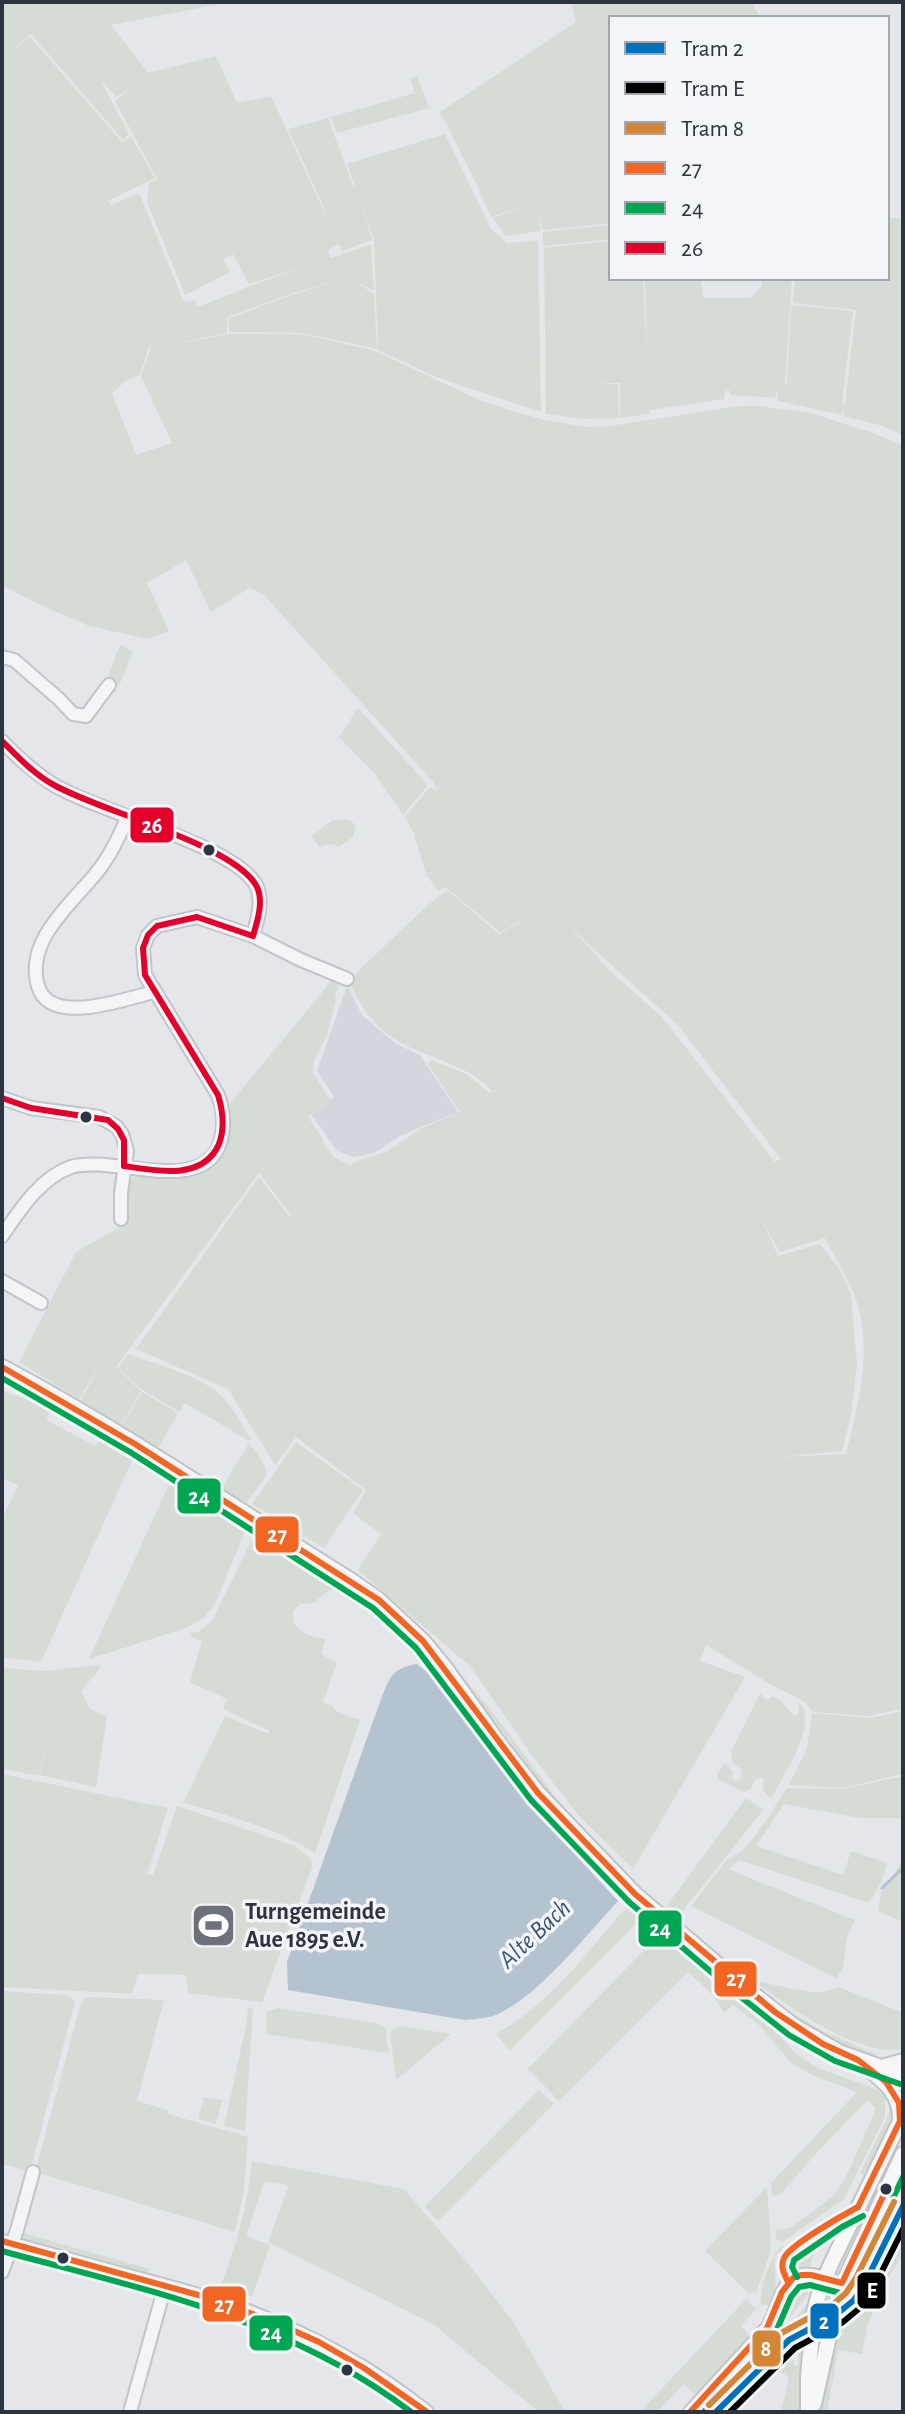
<svg xmlns="http://www.w3.org/2000/svg" width="905" height="2414" font-family="'Alegreya Sans',sans-serif">
  <style>
    .built { fill: #d3d6dc }
    .green { fill: #d5dcd5; fill-rule: evenodd }
    .water { fill: #b5c3d1 }
    .lines { fill: none; stroke-linecap: round; stroke-linejoin: round }
    .stream { stroke: #b5c3d1; stroke-width: 3 }
    .minor-casing { stroke: #c2c4c7; stroke-width: 16 }
    .major-casing { stroke: #c1c3c6; stroke-width: 18 }
    .minor { stroke: #f4f4f6; stroke-width: 12 }
    .major { stroke: #f7f7f8; stroke-width: 14 }
    .bus-1-casing { stroke: #f3f5f8; stroke-width: 12 }
    .bus-2-casing { stroke: #f3f5f8; stroke-width: 12 }
    .bus-3-casing { stroke: #f3f5f8; stroke-width: 12 }
    .bus-1 { stroke: #f26522; stroke-width: 6 }
    .bus-2 { stroke: #00a651; stroke-width: 6 }
    .bus-3 { stroke: #e4002b; stroke-width: 6 }
    .tram-1-casing { stroke: #f3f5f8; stroke-width: 12 }
    .tram-2-casing { stroke: #f3f5f8; stroke-width: 12 }
    .tram-3-casing { stroke: #f3f5f8; stroke-width: 12 }
    .tram-1 { stroke: #0071bc; stroke-width: 6 }
    .tram-2 { stroke: #000; stroke-width: 6 }
    .tram-3 { stroke: #d58536; stroke-width: 6 }
    .bus-dot { fill: #2c3441; stroke: #f3f5f8; stroke-width: 3 }
    .labels { text-anchor: middle; stroke-width: 7; stroke-linejoin: round; paint-order: stroke }
    .poi-label { font-size: 24px; font-weight: bold; fill: #2c3441; stroke: #f3f5f8; text-anchor: start }
    .water-label { font-size: 26px; font-style: italic; fill: #395472; stroke: #f3f5f8 }
    .line-badge { stroke: #f3f5f8; stroke-width: 3 }
    .badge-label { font-size: 22px; text-anchor: middle; font-weight: bold; fill: #fff }
  </style>
  <rect width="100%" height="100%" fill="#e4e6e9"/>
  <g class="built">
    <polygon points="346,989 349,989 362,1015 396,1044 420,1055 458,1112 400,1136 374,1153 353,1157 337,1151 312,1115 334,1097 317,1071"/>
    <polygon points="903,2202 903,2220 876,2277 868,2273"/>
    <polygon points="786,2340 792,2348 727,2412 712,2412"/>
  </g>
  <g class="green">
    <path d="M2 2H230L111 25 148 73 216 56 237 103 271 96 331 227 321 201 288 129 328 118 353 186 346 190 355 186 347 164 445 134 491 229 507 243 538 240 541 412 436 377 378 350 374 241 361 204 372 240 342 251 339 244 328 250 331 258 371 244 374 291 353 280 374 294 377 349 302 333 229 332V318L294 294 350 277 293 293 228 317 227 333 157 347 228 334H302L376 351 481 401 544 420 587 427 610 426 738 406H759L811 413 876 434 903 446V1709L868 1716 813 1712 805 1702 772 1685 706 1645 700 1661 745 1677 633 1869 579 1816 534 1758 470 1666 358 1570 381 1534 353 1513 366 1490 296 1437 275 1465 228 1389 136 1349 259 1177 290 1217 292 1216 259 1173 116 1367 141 1391 121 1425 81 1400 103 1360 79 1399 19 1362 76 1252 126 1224 128 1183 137 1175C150 1176 163 1179 176 1178 222 1177 232 1146 227 1107L325 989 331 979 340 983 335 995 336 1000 327 1035 314 1061 313 1072 330 1100 308 1117 324 1141 320 1145 323 1143 335 1158 350 1165 348 1167 356 1161 386 1152 418 1130 461 1111H459L428 1064 431 1060 467 1074 490 1093 492 1091C465 1063 431 1060 398 1041 375 1028 360 1006 350 983L354 975 429 904 447 890 499 934 535 915 500 932 445 887 439 891 426 875 439 869 426 874 414 835 424 828 414 834 405 817 430 787 437 791 434 783 264 595 250 588 236 562 249 588 211 612 186 560 147 583 169 631 148 639 89 626 38 604 2 585ZM31 34 123 140 129 134 100 79 116 97 134 85 115 101 157 179 149 183 147 202 185 295 230 272 223 259 233 254 249 284 305 267 250 286 198 307 194 300 184 302 139 193 112 205 111 207 109 201 105 202 155 178 131 136 122 142 30 37 11 51ZM149 347H151L141 376 172 443 136 455 112 393 127 380 140 375ZM556 910 586 942 678 1025 781 1159 775 1162 662 1017 609 970ZM763 1222 780 1252 825 1238C834 1256 846 1275 854 1294 874 1344 859 1404 846 1454L781 1457 842 1451 851 1415 857 1365 851 1295 840 1270 820 1244 778 1256Z"/>
    <polygon points="571,2 751,2 761,18 611,18 611,223 543,230 538,212 541,231 505,236 493,218 526,206 491,217 474,178 480,175 473,177 440,112 576,22"/>
    <polygon points="417,76 429,108 337,133 331,117 415,93 410,79"/>
    <polygon points="887,218 903,218 903,435 883,426 844,416 844,406 842,415 778,401 777,388 776,398 731,395 730,391 725,391 724,399 650,410 649,414 620,418 620,383 594,383 618,384 619,418 586,419 546,414 544,248 611,241 611,278 643,278 647,358 645,278 701,278 703,298 751,298 761,287 763,278 792,278 785,383 777,385 787,384 791,305 853,311 842,404 845,405 856,310 793,303 795,278 887,278"/>
    <polygon points="611,225 611,239 543,246 543,232"/>
    <polygon points="120,645 133,651 119,686 106,681"/>
    <polygon points="358,708 428,785 403,815 375,774 339,737"/>
    <polygon points="332,820 349,820 356,825 353,837 339,847 331,844 319,847 312,836"/>
    <path d="M128 1354C156 1364 194 1374 217 1392 232 1404 241 1423 251 1439L249 1441 185 1403 179 1412 141 1389 118 1368Z"/>
    <polygon points="2,1391 51,1408 46,1420 96,1446 100,1439 133,1458 41,1662 2,1657 2,1520 18,1485 2,1478"/>
    <polygon points="142,1392 178,1413 158,1448 122,1425"/>
    <polygon points="296,1442 363,1490 324,1548 252,1504"/>
    <path d="M249 1443C275 1476 269 1472 246 1503L222 1488Z"/>
    <polygon points="172,1478 245,1523 243,1536 216,1602 204,1618 186,1628 89,1659"/>
    <path d="M263 1535 337 1582V1587L325 1593 314 1603 300 1604 293 1611V1622C302 1634 311 1637 326 1639L321 1654 337 1663 323 1702 332 1706 336 1711 360 1720 315 1853C275 1828 228 1815 183 1803L225 1716 269 1734V1731L223 1709 227 1699 190 1682 202 1641 191 1637 190 1633 198 1632 212 1621 251 1541Z"/>
    <polygon points="99,1665 101,1667 81,1691 90,1709 107,1717 96,1787 40,1775 47,1738 39,1776 2,1769 2,1668 45,1671"/>
    <path d="M462 1676C503 1721 536 1774 575 1822 604 1858 641 1890 676 1920L673 1921C628 1880 583 1838 543 1791 530 1775 521 1757 509 1740 493 1718 477 1698 459 1678Z"/>
    <path d="M760 1693 767 1700 773 1696 781 1701 794 1716 798 1714 799 1702C820 1723 782 1777 771 1799L763 1790V1777L756 1779 750 1790 744 1792 718 1779 717 1775 725 1763 733 1772 732 1779 736 1782 740 1779 742 1770 732 1762 731 1751Z"/>
    <polygon points="903,1711 903,1774 843,1788 789,1785 807,1749 812,1713 869,1718"/>
    <polygon points="2,1774 168,1808 147,1875 153,1875 177,1806 295,1846 310,1858 312,1867 262,2002 188,1993 186,1975 138,1974 132,1994 2,1987"/>
    <path d="M903 1776V1818H860L784 1804 756 1846 843 1875 851 1851 887 1863 881 1882 869 1903 739 1860 728 1869 855 1920 847 1938 843 1969 836 1978 691 1906 728 1858C748 1855 775 1805 787 1788L843 1789Z"/>
    <polygon points="746,1798 763,1810 678,1917 666,1907"/>
    <polygon points="903,1860 903,1922 878,1911 881,1892"/>
    <path d="M634 1904 761 2014 796 2054 818 2068 878 2090 885 2098V2117L844 2199 784 2241 777 2240 775 2230 790 2228 832 2197 839 2188 848 2172 874 2114 875 2107 867 2101 818 2151 781 2194 772 2196 771 2183 857 2092 812 2075 790 2062 760 2026 733 2005 724 2013 711 1993 688 1972 559 2101 528 2069 653 1941 635 1925 510 2050 496 2034C551 2002 581 1960 621 1913Z"/>
    <path d="M754 1981 810 1992H822L839 1987 903 2013V2049C858 2057 788 2007 754 1981Z"/>
    <path d="M752 1983 786 2009 823 2031 878 2055C836 2049 785 2011 750 1986Z"/>
    <polygon points="2,1991 66,1995 75,2001 30,2171 2,2164"/>
    <polygon points="93,1997 164,2000 137,2101 168,2110 168,2114 248,2137 244,2190 235,2232 35,2172 81,2003 86,1998"/>
    <polygon points="248,2008 253,2009 245,2131 224,2126 247,2021"/>
    <polygon points="277,2008 377,2023 385,2028 389,2053 266,2034 267,2012"/>
    <polygon points="401,2026 451,2034 396,2080 390,2034 393,2029"/>
    <polygon points="539,2090 554,2104 438,2221 425,2206"/>
    <polygon points="204,2097 222,2100 216,2124 198,2119"/>
    <polygon points="891,2103 892,2125 863,2175 860,2173 886,2121"/>
    <path d="M252 2161 404 2189 471 2267 514 2323 565 2412H539L433 2324 268 2242 289 2185 264 2182 246 2236 270 2245 252 2297 221 2286C236 2244 248 2206 252 2161Z"/>
    <polygon points="767,2187 771,2244 770,2254 756,2292 748,2293 705,2251"/>
    <polygon points="903,2227 903,2254 882,2288 878,2280"/>
    <path d="M827 2231C823 2242 811 2256 810 2266L793 2270 788 2268 787 2262 789 2256Z"/>
    <polygon points="23,2233 149,2269 146,2277 21,2242"/>
    <path d="M781 2246 782 2249 775 2256C774 2274 779 2289 771 2306L761 2304C758 2291 771 2256 781 2246Z"/>
    <path d="M805 2281 810 2283 807 2296 781 2328C774 2313 786 2294 797 2282Z"/>
    <polygon points="813,2287 800,2412 781,2412 789,2379 785,2374 779,2372 739,2412 727,2412 792,2348 794,2366 798,2366 798,2351 786,2331 808,2302"/>
    <polygon points="853,2294 872,2299 875,2307 867,2327 862,2354 838,2350 827,2412 819,2412 843,2298"/>
    <polygon points="746,2299 756,2309 741,2326 747,2333 747,2342 697,2397 684,2384 657,2412 640,2412"/>
    <polygon points="773,2331 778,2332 779,2335 706,2412 696,2412 769,2333"/>
  </g>
  <path class="water" d="M417 1664 438 1681 480 1742 538 1814 618 1901C586 1935 538 1997 496 2015 487 2018 475 2019 465 2020L288 1990 287 1962 381 1699C390 1677 392 1668 417 1664Z"/>
  <g class="lines">
    <polyline class="stream" points="882,1888 903,1868"/>
    <defs>
      <g id="minor">
        <polyline points="2,657 14,660 59,699 73,714 86,716 109,685"/>
        <path d="M2 741C18 758 35 773 54 785 96 811 240 847 257 887 263 903 257 920 253 936"/>
        <path d="M127 818C120 835 112 852 101 867 76 901 24 938 38 986 50 1027 124 999 154 992"/>
        <polyline points="2,1098 31,1108 99,1117 116,1126 122,1134 127,1151 121,1193 121,1219"/>
        <path d="M2 1236C20 1210 40 1178 71 1167 111 1154 202 1197 220 1143 225 1127 224 1111 218 1095L145 975 143 948 148 935 157 926 197 917 253 936 301 960 347 979"/>
        <polyline points="2,1281 41,1303"/>
        <polyline points="878,2067 903,2060"/>
        <path d="M2 2241C43 2252 84 2264 125 2275 166 2286 208 2296 248 2311 311 2335 375 2370 427 2412"/>
        <polyline points="2,2272 17,2230 33,2172"/>
        <polyline points="130,2412 165,2286"/>
        <path d="M690 2412 767 2328C780 2309 780 2270 811 2275 821 2276 832 2281 842 2283"/>
      </g>
      <g id="major">
        <path d="M2 1367C123 1431 236 1509 352 1581L379 1600 423 1641 446 1669 501 1746 538 1793 635 1894 743 1986 794 2026 839 2052 903 2075"/>
        <path d="M866 2067C885 2082 901 2094 900 2121"/>
        <polyline points="814,2404 839,2292 903,2154"/>
        <polyline points="808,2412 808,2376 814,2313 818,2297 830,2266 903,2115"/>
      </g>
    </defs>
    <use href="#minor" class="minor-casing"/>
    <use href="#major" class="major-casing"/>
    <use href="#minor" class="minor"/>
    <use href="#major" class="major"/>
    <defs>
      <g id="bus-1">
        <polyline points="2,1367 135,1444 379,1600 423,1641 538,1793 635,1894 775,2012 823,2044 858,2060 886,2082 899,2103 900,2121 858,2207"/>
        <polyline points="2,2241 202,2296 272,2321 319,2342 364,2368 427,2412"/>
        <path d="M788 2282C784 2274 780 2266 784 2258 790 2245 843 2215 858 2207"/>
        <polyline points="690,2412 767,2328 782,2292 793,2278 801,2275 811,2275 842,2283 888,2186"/>
      </g>
      <g id="bus-2">
        <polyline points="2,1378 130,1452 373,1608 416,1648 531,1800 629,1902 737,1994 789,2035 835,2061 900,2084"/>
        <path d="M2 2251C146 2290 289 2319 411 2412"/>
        <polyline points="797,2277 792,2267 794,2260 842,2227 863,2216"/>
        <polyline points="851,2287 903,2177"/>
        <polyline points="704,2412 775,2334 791,2297 799,2287 810,2285 840,2293"/>
      </g>
      <g id="bus-3">
        <path d="M2 741C18 757 34 774 54 785 99 811 236 845 257 887 264 902 257 922 253 936"/>
        <polyline points="2,1098 31,1108 108,1120 118,1129 124,1140 124,1166"/>
        <path d="M124 1166C156 1171 203 1181 219 1144 225 1128 223 1111 218 1095L145 975 143 948 148 935 157 926 197 917 253 936"/>
      </g>
    </defs>
    <use href="#bus-1" class="bus-1-casing"/>
    <use href="#bus-2" class="bus-2-casing"/>
    <use href="#bus-3" class="bus-3-casing"/>
    <use href="#bus-1" class="bus-1"/>
    <use href="#bus-2" class="bus-2"/>
    <use href="#bus-3" class="bus-3"/>
    <defs>
      <polyline id="tram-1" points="716,2412 789,2340 837,2314 854,2300 865,2283 903,2206"/>
      <polyline id="tram-2" points="730,2412 795,2348 843,2322 861,2307 874,2287 903,2229"/>
      <polyline id="tram-3" points="709,2405 783,2332 831,2306 846,2293 856,2278 894,2202"/>
    </defs>
    <use href="#tram-1" class="tram-1-casing"/>
    <use href="#tram-2" class="tram-2-casing"/>
    <use href="#tram-3" class="tram-3-casing"/>
    <use href="#tram-1" class="tram-1"/>
    <use href="#tram-2" class="tram-2"/>
    <use href="#tram-3" class="tram-3"/>
  </g>
  <defs>
    <symbol id="stadium-square" viewBox="-11 -11 22 22"><rect x="-9" y="-9" width="18" height="18" rx="4" fill="#6c727c" stroke="#f3f5f8"/><path d="M0-5a6.5 5 0 1 0 0 10a6.5 5 0 1 0 0-10ZM-3.5-1.8h7v3.6h-7Z" fill="#fff"/></symbol>
  </defs>
  <g fill-rule="evenodd">
    <use href="#stadium-square" x="188" y="1900" width="51" height="51"/>
  </g>
  <g class="bus-dot">
    <circle cx="209" cy="850" r="7"/>
    <circle cx="86" cy="1117" r="7"/>
    <circle cx="886" cy="2189" r="7"/>
    <circle cx="63" cy="2258" r="7"/>
    <circle cx="347" cy="2370" r="7"/>
  </g>
  <g class="labels">
    <g class="poi-label">
      <text x="245" y="1919">Turngemeinde<tspan x="245" dy="28">Aue 1895 e.V.</tspan></text>
    </g>
    <g class="water-label">
      <text transform="translate(534 1933) rotate(-43)" y="9">Alte Bach</text>
    </g>
  </g>
  <g class="line-badge">
    <rect x="129" y="806" width="46" height="38" rx="8" fill="#e4002b"/>
    <rect x="176" y="1477" width="46" height="38" rx="8" fill="#00a651"/>
    <rect x="254" y="1515" width="46" height="39" rx="8" fill="#f26522"/>
    <rect x="637" y="1909" width="46" height="39" rx="8" fill="#00a651"/>
    <rect x="713" y="1960" width="45" height="38" rx="8" fill="#f26522"/>
    <rect x="856" y="2271" width="31" height="39" rx="8" fill="#000"/>
    <rect x="201" y="2285" width="46" height="38" rx="8" fill="#f26522"/>
    <rect x="809" y="2302" width="31" height="38" rx="8" fill="#0071bc"/>
    <rect x="248" y="2314" width="46" height="38" rx="8" fill="#00a651"/>
    <rect x="751" y="2329" width="31" height="39" rx="8" fill="#d58536"/>
  </g>
  <g class="badge-label">
    <text x="152" y="833">26</text>
    <text x="199" y="1504">24</text>
    <text x="277" y="1542">27</text>
    <text x="660" y="1936">24</text>
    <text x="736" y="1986">27</text>
    <text x="872" y="2298">E</text>
    <text x="224" y="2312">27</text>
    <text x="824" y="2329">2</text>
    <text x="271" y="2340">24</text>
    <text x="766" y="2356">8</text>
  </g>
  <rect width="905" height="2414" fill="none" stroke="#2c3441" stroke-width="8"/>
  <rect x="609" y="16" width="280" height="264" fill="#f3f5f8" stroke="#a3a8af" stroke-width="2"/>
  <rect x="625" y="42" width="40" height="12" fill="#0071bc" stroke="#a3a8af" stroke-width="2"/>
  <text x="681" y="56" font-size="24" fill="#2c3441">Tram 2</text>
  <rect x="625" y="82" width="40" height="12" fill="#000000" stroke="#a3a8af" stroke-width="2"/>
  <text x="681" y="96" font-size="24" fill="#2c3441">Tram E</text>
  <rect x="625" y="122" width="40" height="12" fill="#d58536" stroke="#a3a8af" stroke-width="2"/>
  <text x="681" y="136" font-size="24" fill="#2c3441">Tram 8</text>
  <rect x="625" y="162" width="40" height="12" fill="#f26522" stroke="#a3a8af" stroke-width="2"/>
  <text x="681" y="176" font-size="24" fill="#2c3441">27</text>
  <rect x="625" y="202" width="40" height="12" fill="#00a651" stroke="#a3a8af" stroke-width="2"/>
  <text x="681" y="216" font-size="24" fill="#2c3441">24</text>
  <rect x="625" y="242" width="40" height="12" fill="#e4002b" stroke="#a3a8af" stroke-width="2"/>
  <text x="681" y="256" font-size="24" fill="#2c3441">26</text>
</svg>
